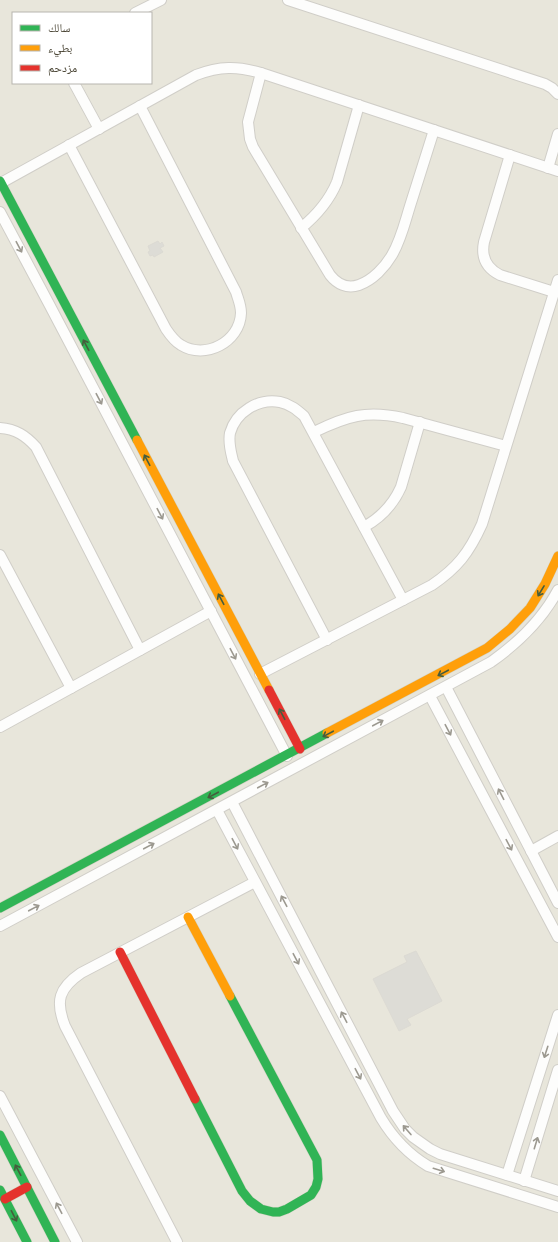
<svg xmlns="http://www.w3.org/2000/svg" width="558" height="1242" font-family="Figtree,'Noto Naskh Arabic',sans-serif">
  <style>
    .residential { fill: #e8e6db; fill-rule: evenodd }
    .building { fill: #dddcd6; stroke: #dcdad3 }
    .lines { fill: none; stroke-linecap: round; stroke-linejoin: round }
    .street-casing { stroke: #d0cec8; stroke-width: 12 }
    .fast-casing { stroke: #d3d2c4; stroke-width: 10 }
    .slow-casing { stroke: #d3d2c4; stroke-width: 10 }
    .jam-casing { stroke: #d3d2c4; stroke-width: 10 }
    .street { stroke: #fdfdfc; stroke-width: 10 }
    .fast { stroke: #30b455; stroke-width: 9 }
    .slow { stroke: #ff9f0a; stroke-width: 9 }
    .jam { stroke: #e5322d; stroke-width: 9 }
    .oneway { stroke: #9c9990 }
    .oneway2 { stroke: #465d3d }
  </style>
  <rect width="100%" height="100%" fill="#f3f3ee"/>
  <path class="residential" d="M0 0H558V1242H0ZM13 13H151V83H13Z"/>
  <g class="building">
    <polygon points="158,241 160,244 162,242 164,246 160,248 163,252 154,257 153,255 150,256 148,252 150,251 148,246"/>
    <polygon points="416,951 442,1001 407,1019 411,1025 399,1031 373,979 407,962 404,956"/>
  </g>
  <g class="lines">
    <defs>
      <g id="street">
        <polyline points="288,0 545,84 552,88 558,94"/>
        <polyline points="135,13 161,0"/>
        <path d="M261 73 248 122 250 139 253 147 330 275C337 284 347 289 359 285 373 280 385 267 392 255 401 240 405 222 410 206 418 181 426 156 434 130"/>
        <polyline points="74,83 99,129"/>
        <path d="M69 145 166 329C170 335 174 341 181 345 205 360 240 342 241 313 241 305 238 299 236 292L140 106"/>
        <path d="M510 155 484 242C481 257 486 268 500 275L554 292"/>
        <polyline points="548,168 558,134"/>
        <path d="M1 183 196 75C220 66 237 66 261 73L558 171"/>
        <polyline points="0,212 49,304 287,756"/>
        <path d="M301 228C317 215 329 201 337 182L359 105"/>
        <path d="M0 428C16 429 26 436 36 447L140 650"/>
        <path d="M314 432C347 416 366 410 403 418L506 446"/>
        <path d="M364 527C382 517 393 505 401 487L420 422"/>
        <polyline points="0,555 71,688"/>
        <path d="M327 640 233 461C231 452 228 443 230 433 236 412 258 398 280 402 290 404 297 410 304 416L403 600"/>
        <path d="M260 674 432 585C457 568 469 553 482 524L558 280"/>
        <polyline points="446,687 558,903"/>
        <polyline points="430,696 558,937"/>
        <polyline points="0,727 211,611"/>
        <polyline points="232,802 393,1111 405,1129 413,1137 430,1149 440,1154 558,1191"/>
        <path d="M217 810 381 1118C393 1138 408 1154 428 1166L558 1207"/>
        <polyline points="531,851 558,836"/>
        <path d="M0 926 491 662C518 643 542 620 558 590"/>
        <polyline points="0,1096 77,1242"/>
        <polyline points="507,1175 558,1015"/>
        <polyline points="524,1181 558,1070"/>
        <path d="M177 1242 65 1026C55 1001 59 988 81 973L255 882"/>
      </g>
      <g id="fast">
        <polyline points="0,181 137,440"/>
        <polyline points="0,908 327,733"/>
        <polyline points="195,1099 242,1191 250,1201 261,1209 273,1212 279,1212 287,1209 311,1195 316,1187 318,1179 317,1160 230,996"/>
        <polyline points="0,1135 55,1242"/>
        <polyline points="0,1190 27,1242"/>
      </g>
      <g id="slow">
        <polyline points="137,440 269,690"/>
        <polyline points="327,733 487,648 510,629 530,608 545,584 558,556"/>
        <polyline points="188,917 230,996"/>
      </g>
      <g id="jam">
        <polyline points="269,690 300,749"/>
        <polyline points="120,952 195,1099"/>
        <polyline points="5,1199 27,1187"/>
      </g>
    </defs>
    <use href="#street" class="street-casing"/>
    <use href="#fast" class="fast-casing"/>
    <use href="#slow" class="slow-casing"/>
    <use href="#jam" class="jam-casing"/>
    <use href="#street" class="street"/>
    <use href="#fast" class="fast"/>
    <use href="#slow" class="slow"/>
    <use href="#jam" class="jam"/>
  </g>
  <defs><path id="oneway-shaft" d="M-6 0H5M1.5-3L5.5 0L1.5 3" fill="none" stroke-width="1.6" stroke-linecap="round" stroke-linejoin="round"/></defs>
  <g class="oneway">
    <use href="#oneway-shaft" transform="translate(19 247) rotate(62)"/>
    <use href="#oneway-shaft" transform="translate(99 399) rotate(62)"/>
    <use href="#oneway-shaft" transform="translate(160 514) rotate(62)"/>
    <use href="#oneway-shaft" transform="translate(233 654) rotate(62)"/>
    <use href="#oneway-shaft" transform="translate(378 723) rotate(-28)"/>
    <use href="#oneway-shaft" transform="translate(448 730) rotate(62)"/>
    <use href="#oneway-shaft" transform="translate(263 785) rotate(-28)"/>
    <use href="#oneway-shaft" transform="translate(501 794) rotate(-117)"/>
    <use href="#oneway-shaft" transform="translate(235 844) rotate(62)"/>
    <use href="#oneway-shaft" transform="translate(509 845) rotate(62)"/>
    <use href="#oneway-shaft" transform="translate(149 846) rotate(-28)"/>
    <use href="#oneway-shaft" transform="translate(284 901) rotate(-118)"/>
    <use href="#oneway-shaft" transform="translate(34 908) rotate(-28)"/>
    <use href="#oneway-shaft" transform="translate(296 959) rotate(62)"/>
    <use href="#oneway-shaft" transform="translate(344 1017) rotate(-118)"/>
    <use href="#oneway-shaft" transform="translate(546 1052) rotate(108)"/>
    <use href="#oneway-shaft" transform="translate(358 1074) rotate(62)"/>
    <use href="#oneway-shaft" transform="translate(407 1130) rotate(-131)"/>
    <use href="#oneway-shaft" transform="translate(536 1143) rotate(-73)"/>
    <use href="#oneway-shaft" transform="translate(439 1170) rotate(17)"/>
    <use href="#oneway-shaft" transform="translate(59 1208) rotate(-118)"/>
  </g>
  <g class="oneway2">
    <use href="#oneway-shaft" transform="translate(86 345) rotate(-118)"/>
    <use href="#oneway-shaft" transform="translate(147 460) rotate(-118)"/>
    <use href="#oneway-shaft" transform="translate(541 591) rotate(121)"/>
    <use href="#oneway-shaft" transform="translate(221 599) rotate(-118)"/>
    <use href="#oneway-shaft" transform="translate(443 673) rotate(152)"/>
    <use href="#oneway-shaft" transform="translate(282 714) rotate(-118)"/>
    <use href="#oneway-shaft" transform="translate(328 734) rotate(152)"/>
    <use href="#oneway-shaft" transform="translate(213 795) rotate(152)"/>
    <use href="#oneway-shaft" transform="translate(18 1170) rotate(-118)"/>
    <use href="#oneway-shaft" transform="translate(14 1216) rotate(63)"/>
  </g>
  <rect x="12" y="12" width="140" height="72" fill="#ffffff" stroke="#b7b5af"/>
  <rect x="20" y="25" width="20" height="6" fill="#30b455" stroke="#b7b5af"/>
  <text x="48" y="32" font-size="12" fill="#4c4737">سالك</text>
  <rect x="20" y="45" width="20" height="6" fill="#ff9f0a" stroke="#b7b5af"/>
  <text x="48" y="52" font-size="12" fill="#4c4737">بطيء</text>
  <rect x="20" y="65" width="20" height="6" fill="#e5322d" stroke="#b7b5af"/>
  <text x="48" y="72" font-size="12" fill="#4c4737">مزدحم</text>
</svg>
